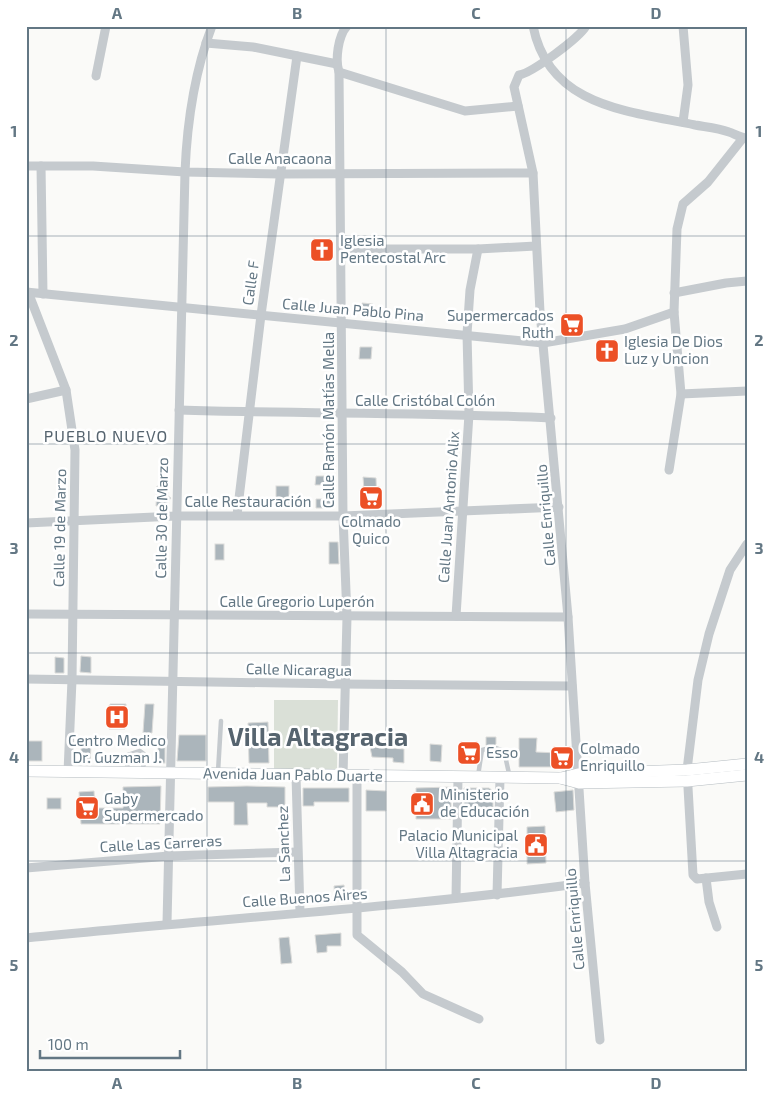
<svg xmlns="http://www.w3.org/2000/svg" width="773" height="1097" font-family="'Exo 2',sans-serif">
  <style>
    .green { fill: #dae0d7 }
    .building { fill: #abb5bb; stroke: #dcdcda }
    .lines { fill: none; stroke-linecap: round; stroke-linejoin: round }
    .secondary-casing { stroke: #b5bcc1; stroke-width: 12 }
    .service { stroke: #c5cace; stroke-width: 4.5 }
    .minor { stroke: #c5cace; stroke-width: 9 }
    .secondary { stroke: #fff; stroke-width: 11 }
    .grid { fill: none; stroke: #637784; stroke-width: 1; stroke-opacity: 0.55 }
    .labels { text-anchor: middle; stroke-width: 5; stroke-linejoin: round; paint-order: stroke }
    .street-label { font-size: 15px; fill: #637784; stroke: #fff }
    .poi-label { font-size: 15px; fill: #637784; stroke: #fff; text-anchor: start }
    .neighbourhood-label { font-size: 16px; letter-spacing: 1px; fill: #56646f; stroke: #fff }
    .town-label { font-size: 25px; font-weight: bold; fill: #56646f; stroke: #fff }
    .neatline { fill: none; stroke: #637784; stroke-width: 2 }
    .grid-label { font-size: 16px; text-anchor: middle; font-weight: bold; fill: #637784 }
  </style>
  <rect width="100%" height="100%" fill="#fafaf8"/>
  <polygon class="green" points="274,700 338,700 337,771 274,770"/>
  <g class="building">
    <polygon points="314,243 331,244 330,256 314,256"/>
    <polygon points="362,303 373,304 372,315 361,314"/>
    <polygon points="612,343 613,357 602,358 601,344"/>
    <polygon points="360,347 372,347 371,359 359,359"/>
    <polygon points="316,476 331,476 331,485 315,485"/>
    <polygon points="363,477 376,478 377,504 365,503"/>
    <polygon points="157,486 168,486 168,496 171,498 164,506 156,506"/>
    <rect x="276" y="486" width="13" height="22"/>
    <polygon points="316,499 332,499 332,505 330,508 316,508"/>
    <polygon points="329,542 338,542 339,564 329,564"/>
    <rect x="215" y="544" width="9" height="16"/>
    <polygon points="81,656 91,657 91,673 80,672"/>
    <polygon points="55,657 64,658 64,673 55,673"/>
    <polygon points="110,704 126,704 125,729 109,729"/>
    <polygon points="145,704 154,704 152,733 143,733"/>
    <polygon points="268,722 269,763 249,763 248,723"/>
    <polygon points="179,735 206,735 206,761 177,761"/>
    <polygon points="486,737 496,737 496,744 492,748 496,755 485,755 490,750 486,745"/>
    <polygon points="519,738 537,738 536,752 558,753 558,749 567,749 567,767 519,767"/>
    <rect x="26" y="741" width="16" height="20"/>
    <rect x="158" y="742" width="7" height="21"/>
    <polygon points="430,744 442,745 441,762 430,761"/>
    <polygon points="81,746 91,746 90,763 81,763"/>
    <polygon points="370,747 404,749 404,763 393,762 393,758 372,757"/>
    <polygon points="460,747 479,747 476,760 459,759"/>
    <polygon points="161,786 160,824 81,824 79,792 94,791 95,808 123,808 123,787"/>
    <polygon points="247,786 285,787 285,807 267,807 267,803 247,803 248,825 234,825 234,802 208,802 208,787"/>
    <polygon points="451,787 451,819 416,819 416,788"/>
    <polygon points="303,788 349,788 349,802 314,802 314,806 303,806"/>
    <polygon points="464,788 489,788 493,791 493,809 464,809"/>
    <polygon points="366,790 386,791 386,811 366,811"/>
    <polygon points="573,790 574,810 556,812 554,792"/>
    <rect x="47" y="798" width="14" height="11"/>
    <polygon points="545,826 546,863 527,864 527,827"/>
    <polygon points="344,885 345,899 335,900 334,886"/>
    <polygon points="341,933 341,946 327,946 327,952 317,953 315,935"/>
    <polygon points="289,937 292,963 281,964 279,938"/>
  </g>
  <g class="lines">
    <defs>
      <g id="secondary">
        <polyline points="26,771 560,778 579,783 687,781 747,775"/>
        <polyline points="561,778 578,774 687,770 747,764"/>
      </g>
    </defs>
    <use href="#secondary" class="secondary-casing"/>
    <g class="service">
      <polyline points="496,748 504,751 510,778"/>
      <polyline points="127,771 128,755 140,751 144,754 143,772"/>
      <polyline points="218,772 221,721"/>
      <polyline points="478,776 482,750 486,749"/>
    </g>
    <g class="minor">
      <path d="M533 26C549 107 628 111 695 125 706 127 718 128 729 132 735 134 740 138 747 138"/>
      <path d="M586 26C579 38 532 73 519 75L514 87 533 173 540 312 568 617 585 883 600 1040"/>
      <polyline points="206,43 253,47 337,64"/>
      <polyline points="339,72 465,111 518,106"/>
      <polyline points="96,76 106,26"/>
      <polyline points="683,122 688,85 683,26"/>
      <polyline points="26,166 93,166 185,172 280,174 533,173"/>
      <polyline points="41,166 43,294"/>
      <polyline points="341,249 478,249 536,246"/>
      <polyline points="26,292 543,343 625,329 674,312"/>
      <polyline points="28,292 66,390 75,450 72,680 68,772"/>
      <polyline points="674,293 726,283 747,281"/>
      <polyline points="681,394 747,391"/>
      <polyline points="26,399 66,390"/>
      <path d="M179 410C303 414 427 412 551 418"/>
      <polyline points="669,470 681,394 674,312 677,229 683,204 708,182 743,138"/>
      <polyline points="237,515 261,315 297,56"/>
      <polyline points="26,523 176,516 343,516 559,507"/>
      <polyline points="747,544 730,570 709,634 698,680 687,770 693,875 697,879 747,874"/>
      <polyline points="26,614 568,617"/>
      <polyline points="456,616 469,414 467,334 470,290 478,249"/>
      <polyline points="26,679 341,684 572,686"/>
      <polyline points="296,776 300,912"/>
      <path d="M343 776 347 617 343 516 339 72C335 60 338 36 347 26"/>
      <polyline points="357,777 357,935 402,972 423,994 479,1019"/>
      <polyline points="26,868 169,856 297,852"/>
      <polyline points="706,878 709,902 717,927"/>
      <polyline points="497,895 500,778"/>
      <polyline points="456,898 458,778"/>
      <path d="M167 923 185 172C187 123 194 73 212 26"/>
      <path d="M26 938C213 919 399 908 585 883"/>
    </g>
    <use href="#secondary" class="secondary"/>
  </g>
  <path class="grid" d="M207 26V1071M386 26V1071M566 26V1071M26 236H747M26 444H747M26 653H747M26 861H747"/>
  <defs>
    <symbol id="church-square" viewBox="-11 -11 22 22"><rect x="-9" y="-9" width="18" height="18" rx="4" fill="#ec5026" stroke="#fff"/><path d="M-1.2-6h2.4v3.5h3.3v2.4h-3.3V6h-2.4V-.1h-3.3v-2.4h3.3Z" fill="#fff"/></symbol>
    <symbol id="supermarket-square" viewBox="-11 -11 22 22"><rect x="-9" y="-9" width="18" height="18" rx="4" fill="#ec5026" stroke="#fff"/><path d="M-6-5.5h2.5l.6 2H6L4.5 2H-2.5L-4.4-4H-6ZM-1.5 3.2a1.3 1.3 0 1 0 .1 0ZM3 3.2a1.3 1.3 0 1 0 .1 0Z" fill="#fff"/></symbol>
    <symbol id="hospital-square" viewBox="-11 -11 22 22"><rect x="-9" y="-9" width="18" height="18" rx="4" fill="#ec5026" stroke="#fff"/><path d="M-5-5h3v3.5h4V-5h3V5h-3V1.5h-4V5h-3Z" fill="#fff"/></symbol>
    <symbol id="civic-square" viewBox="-11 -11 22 22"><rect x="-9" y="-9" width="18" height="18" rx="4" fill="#ec5026" stroke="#fff"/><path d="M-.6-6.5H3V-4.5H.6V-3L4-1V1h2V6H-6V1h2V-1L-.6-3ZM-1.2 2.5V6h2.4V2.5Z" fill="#fff"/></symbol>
  </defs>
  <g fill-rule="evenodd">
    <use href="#church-square" x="308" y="236" width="28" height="28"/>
    <use href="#supermarket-square" x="558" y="311" width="28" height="28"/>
    <use href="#church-square" x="593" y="337" width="28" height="28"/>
    <use href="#supermarket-square" x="357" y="484" width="28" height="28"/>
    <use href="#hospital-square" x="103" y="703" width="28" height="28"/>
    <use href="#supermarket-square" x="455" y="739" width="28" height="28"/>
    <use href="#supermarket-square" x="548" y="744" width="28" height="28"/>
    <use href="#civic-square" x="408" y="790" width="28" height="28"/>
    <use href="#supermarket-square" x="73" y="794" width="28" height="28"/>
    <use href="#civic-square" x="522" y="831" width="28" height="28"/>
  </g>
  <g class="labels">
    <g class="street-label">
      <text x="280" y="164">Calle Anacaona</text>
      <text transform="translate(251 283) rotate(-82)" y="5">Calle F</text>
      <text transform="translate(353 310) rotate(5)" y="5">Calle Juan Pablo Pina</text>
      <text x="425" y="406">Calle Cristóbal Colón</text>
      <text transform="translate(329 420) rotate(-90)" y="5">Calle Ramón Matías Mella</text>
      <text x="248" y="507">Calle Restauración</text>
      <text transform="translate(449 507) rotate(-86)" y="5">Calle Juan Antonio Alix</text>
      <text transform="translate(546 515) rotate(-95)" y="5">Calle Enriquillo</text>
      <text transform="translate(162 518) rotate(-89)" y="5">Calle 30 de Marzo</text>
      <text transform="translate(60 528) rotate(-89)" y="5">Calle 19 de Marzo</text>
      <text x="297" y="607">Calle Gregorio Luperón</text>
      <text transform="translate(299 670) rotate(1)" y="5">Calle Nicaragua</text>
      <text transform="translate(293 775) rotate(1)" y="5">Avenida Juan Pablo Duarte</text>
      <text transform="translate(161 844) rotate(-3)" y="5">Calle Las Carreras</text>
      <text transform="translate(284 844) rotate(-92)" y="5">La Sanchez</text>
      <text transform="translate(305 898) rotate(-4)" y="5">Calle Buenos Aires</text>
      <text transform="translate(575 919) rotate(-95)" y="5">Calle Enriquillo</text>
    </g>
    <g class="poi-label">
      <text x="340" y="246">Iglesia<tspan x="340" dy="17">Pentecostal Arc</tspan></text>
      <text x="554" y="321" text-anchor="end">Supermercados<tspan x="554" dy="17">Ruth</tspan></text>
      <text x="624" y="347">Iglesia De Dios<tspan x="624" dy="17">Luz y Uncion</tspan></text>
      <text x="371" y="527" text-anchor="middle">Colmado<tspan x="371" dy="17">Quico</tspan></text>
      <text x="117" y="746" text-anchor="middle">Centro Medico<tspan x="117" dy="17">Dr. Guzman J.</tspan></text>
      <text x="580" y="754">Colmado<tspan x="580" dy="17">Enriquillo</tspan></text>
      <text x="486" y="758">Esso</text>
      <text x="440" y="800">Ministerio<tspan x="440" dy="17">de Educación</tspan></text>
      <text x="104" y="804">Gaby<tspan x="104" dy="17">Supermercado</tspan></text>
      <text x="518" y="841" text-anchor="end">Palacio Municipal<tspan x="518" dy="17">Villa Altagracia</tspan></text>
    </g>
    <g class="neighbourhood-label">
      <text x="106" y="442">PUEBLO NUEVO</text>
    </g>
    <g class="town-label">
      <text x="318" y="746">Villa Altagracia</text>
    </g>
  </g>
  <rect width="773" height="1097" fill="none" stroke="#ffffff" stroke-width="55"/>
  <path d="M40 1050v8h140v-8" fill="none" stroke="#637784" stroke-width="2.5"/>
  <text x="48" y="1050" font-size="15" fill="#637784" stroke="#ffffff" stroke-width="4" paint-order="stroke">100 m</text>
  <rect x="28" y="28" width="718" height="1042" class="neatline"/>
  <g class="grid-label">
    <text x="117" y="19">A</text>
    <text x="297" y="19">B</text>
    <text x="476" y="19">C</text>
    <text x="656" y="19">D</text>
    <text x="14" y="137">1</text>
    <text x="759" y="137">1</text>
    <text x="14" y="346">2</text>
    <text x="759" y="346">2</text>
    <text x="14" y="554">3</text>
    <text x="759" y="554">3</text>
    <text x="14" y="763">4</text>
    <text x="759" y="763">4</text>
    <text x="14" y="971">5</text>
    <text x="759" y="971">5</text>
    <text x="117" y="1089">A</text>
    <text x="297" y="1089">B</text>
    <text x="476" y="1089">C</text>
    <text x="656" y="1089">D</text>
  </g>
</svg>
